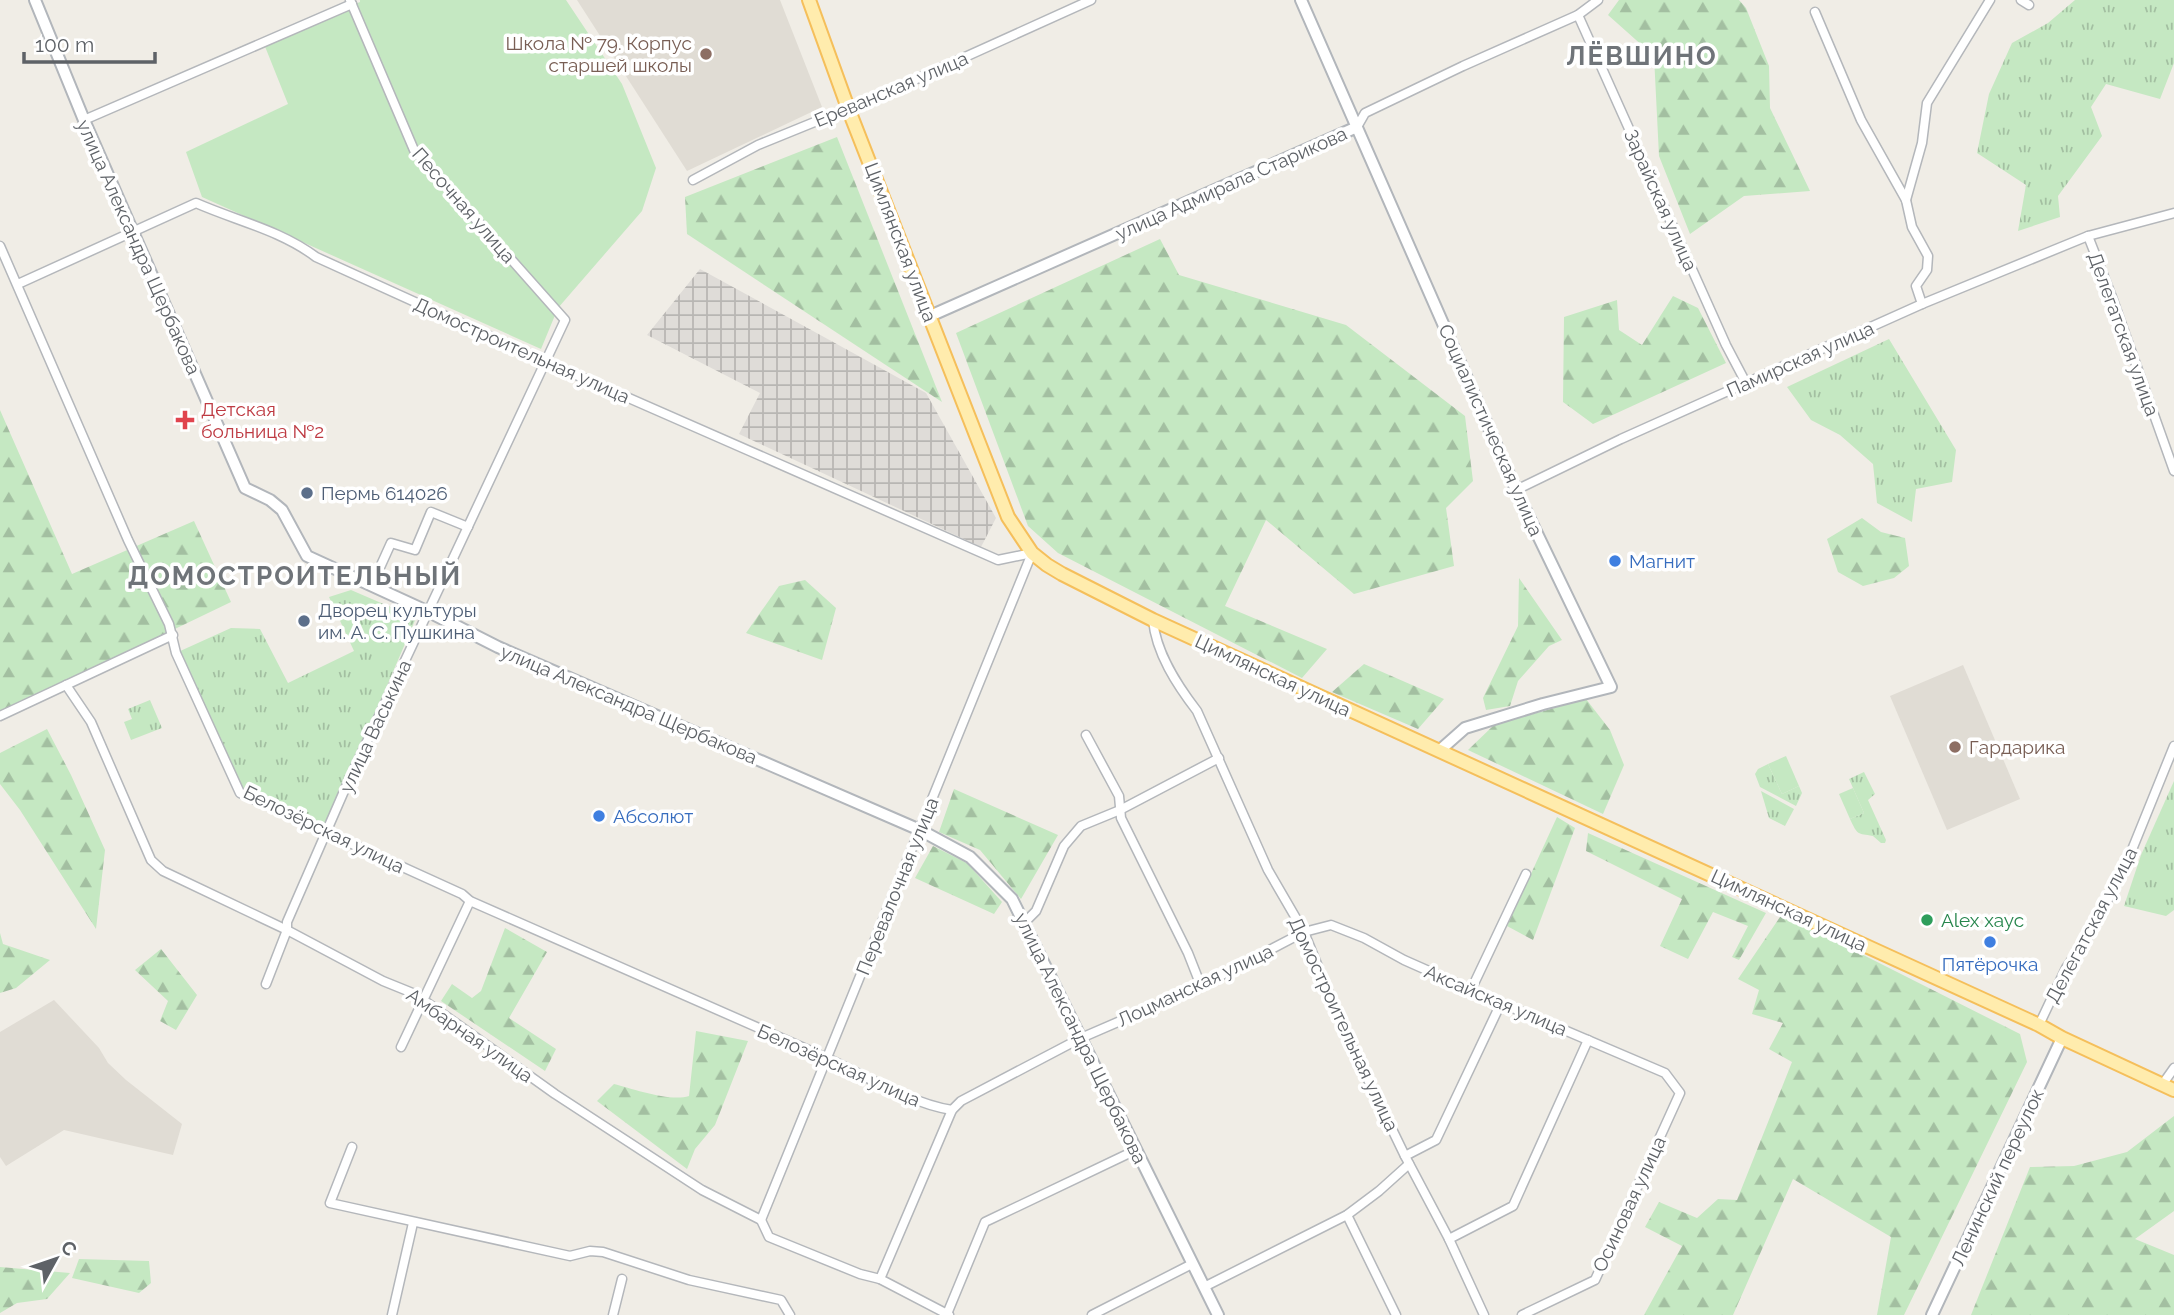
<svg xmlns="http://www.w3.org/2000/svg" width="2174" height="1315" font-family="Raleway,sans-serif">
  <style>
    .industrial { fill: url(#industrial-grid) }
    .education { fill: #e0dcd4 }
    .grass { fill: url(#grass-tufts) }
    .forest { fill: url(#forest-firs) }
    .garden { fill: #c5e8c2 }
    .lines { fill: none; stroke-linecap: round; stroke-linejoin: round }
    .street-casing { stroke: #b4b7bb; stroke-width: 11 }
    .secondary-casing { stroke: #b2b6bb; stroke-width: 14 }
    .primary-casing { stroke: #f5bf5b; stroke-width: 16 }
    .street { stroke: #fff; stroke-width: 8 }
    .secondary { stroke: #fff; stroke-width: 10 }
    .primary { stroke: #ffecad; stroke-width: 12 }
    .education-dot { fill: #8d6e63; stroke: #fff; stroke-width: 2.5 }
    .health-dot { fill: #e0444e; stroke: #fff; stroke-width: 2.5 }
    .service-dot { fill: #5c6f8a; stroke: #fff; stroke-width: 2.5 }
    .shop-dot { fill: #3f7fe0; stroke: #fff; stroke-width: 2.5 }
    .leisure-dot { fill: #2e9e5b; stroke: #fff; stroke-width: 2.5 }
    .labels { text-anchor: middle; stroke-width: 7; stroke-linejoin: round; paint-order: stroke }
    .education-label { font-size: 19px; fill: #785e54; stroke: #fff; text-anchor: end }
    .street-label { font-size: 19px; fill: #5e6267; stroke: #fff }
    .health-label { font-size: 19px; fill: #be3a42; stroke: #fff; text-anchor: start }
    .service-label { font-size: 19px; fill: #4e5e75; stroke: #fff; text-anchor: start }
    .shop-label { font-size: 19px; fill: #366cbe; stroke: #fff; text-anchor: start }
    .leisure-label { font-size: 19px; fill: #27864d; stroke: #fff; text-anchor: start }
    .district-label { font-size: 26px; font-weight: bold; letter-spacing: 2px; fill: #6f7479; stroke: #fff }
  </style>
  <defs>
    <pattern id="industrial-grid" width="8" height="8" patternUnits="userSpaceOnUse" patternTransform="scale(1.75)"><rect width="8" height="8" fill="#dfdcd8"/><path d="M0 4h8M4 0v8" fill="none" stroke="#b8b6b3"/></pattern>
    <pattern id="grass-tufts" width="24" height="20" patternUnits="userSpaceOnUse" patternTransform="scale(1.75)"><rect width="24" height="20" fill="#c5e8c2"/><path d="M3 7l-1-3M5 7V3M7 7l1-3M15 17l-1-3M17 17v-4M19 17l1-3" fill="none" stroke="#a3bfa1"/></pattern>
    <pattern id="forest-firs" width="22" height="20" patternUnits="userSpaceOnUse" patternTransform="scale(1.75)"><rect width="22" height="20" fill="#c5e8c2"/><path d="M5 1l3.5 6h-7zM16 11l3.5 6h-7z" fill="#a3bfa1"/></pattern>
  </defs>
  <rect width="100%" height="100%" fill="#f0ede6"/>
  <polygon class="industrial" points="700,269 926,393 996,518 981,547 739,434 760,393 647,335"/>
  <g class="education">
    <polygon points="577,0 780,0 822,107 687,171"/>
    <polygon points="1963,665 2020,799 1947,830 1890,696"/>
    <polygon points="54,1000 99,1048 108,1063 126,1080 182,1124 173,1155 64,1130 6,1166 0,1157 0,1032"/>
  </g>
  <g class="grass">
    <polygon points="2075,0 2174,0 2174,63 2160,99 2106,84 2091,107 2102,136 2058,196 2060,217 2018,231 2026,185 1977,153 1989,94 2012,43 2048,23"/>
    <polygon points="1889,339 1956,450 1952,482 1916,489 1912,522 1877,503 1873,464 1840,435 1811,420 1787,387"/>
    <polygon points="351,590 416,618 325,831 244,794 178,652 231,628 260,629 288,683 354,651 329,597"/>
    <polygon points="150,700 162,728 131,740 124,722 132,719 128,709"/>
    <polygon points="1768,764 1782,794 1799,786 1802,793 1796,806 1760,787 1755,774 1758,769"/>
    <path d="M1864 772 1875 794 1868 800 1886 840 1885 843H1881L1873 836C1857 833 1858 836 1850 819L1864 813 1849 779Z"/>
    <polygon points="2174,781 2174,910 2166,916 2124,906 2141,855"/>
    <polygon points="1761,791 1794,809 1785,826 1769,818"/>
  </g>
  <g class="forest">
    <polygon points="1619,0 1739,0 1746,8 1769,66 1770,108 1810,191 1744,196 1690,234 1659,156 1654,56 1608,15"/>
    <polygon points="837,137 942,402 687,234 685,197"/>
    <polygon points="1160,239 1179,275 1346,325 1465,416 1473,481 1446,508 1454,566 1354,594 1266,520 1225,606 1327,649 1302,678 1058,553 1028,526 956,333"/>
    <polygon points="1673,296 1698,308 1726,363 1593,424 1563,402 1564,317 1617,300 1619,330 1642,345"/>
    <polygon points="0,410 72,574 194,521 231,602 0,713"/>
    <polygon points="1862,518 1881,532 1905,538 1909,566 1894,578 1863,586 1838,572 1827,539"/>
    <polygon points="1519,578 1562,640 1549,646 1518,681 1510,706 1486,710 1483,698 1518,626"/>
    <polygon points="805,580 836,608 822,660 746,633 779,586"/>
    <polygon points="1364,664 1444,699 1418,729 1332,692"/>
    <polygon points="1586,699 1610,730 1624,765 1603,814 1468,750 1494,725"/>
    <polygon points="47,729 71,775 105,850 96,929 20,810 0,784 0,753"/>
    <polygon points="954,789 1058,835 1021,899 980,850 939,832"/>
    <polygon points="1557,817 1575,828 1533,940 1507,926"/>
    <polygon points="1588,833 1766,913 1739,960 1732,957 1748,926 1713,912 1688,959 1660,946 1682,899 1586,851"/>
    <polygon points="933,846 967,863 1002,902 994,914 915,878"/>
    <polygon points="1782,914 2020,1034 2027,1062 1904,1315 1877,1315 1891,1237 1793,1179 1733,1315 1644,1315 1682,1246 1645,1227 1659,1202 1697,1218 1718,1199 1737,1200 1792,1062 1769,1049 1783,1023 1752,1014 1759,990 1738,979"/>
    <polygon points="505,928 547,952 509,1018 556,1049 545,1071 441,1001 452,984 472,998 481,991"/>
    <polygon points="0,933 3,944 50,960 16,988 0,993"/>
    <polygon points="161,949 197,995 176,1030 160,1021 168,1001 135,970"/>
    <path d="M696 1031 748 1041 715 1125 695 1149 687 1169 597 1101 614 1084C633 1089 670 1102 689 1096Z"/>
    <polygon points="2174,1116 2174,1211 2135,1239 2174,1255 2174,1315 1971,1315 2030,1167 2074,1166 2127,1152"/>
    <polygon points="79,1259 149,1261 151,1283 139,1293 72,1278"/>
    <polygon points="0,1267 70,1273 47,1299 17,1303 0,1313"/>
  </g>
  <g class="garden">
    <polygon points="360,0 566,0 622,84 656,168 642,211 558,308 541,349 202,197 186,152 288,104 264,44 360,2"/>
    <polygon points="1786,756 1799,786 1782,794 1768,764"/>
    <polygon points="1853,788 1864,813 1850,819 1839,794"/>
  </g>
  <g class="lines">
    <defs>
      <g id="street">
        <polyline points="2021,0 2029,5"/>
        <polyline points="1815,12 1861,120 1906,200 1912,227 1928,256 1927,270 1916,286 1922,304"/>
        <polyline points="1578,15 1726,345 1746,383"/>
        <polyline points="84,120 352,4"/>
        <polyline points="1357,127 1365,113 1463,66 1578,15 1598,0"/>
        <polyline points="693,180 758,145 881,95 1091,0"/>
        <polyline points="1906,200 1922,143 1927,103 1990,0"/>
        <polyline points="2088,236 2112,297 2174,471"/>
        <path d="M0 246 128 540 169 624 176 653 240 793 462 894 470 901 827 1058C863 1075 912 1104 952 1110"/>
        <path d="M18 284 196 203C237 221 280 230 316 257L558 367 998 560 1032 553"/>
        <polyline points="1516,490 1621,439 1922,304 2088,236 2174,213"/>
        <polyline points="372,585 391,543 415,550 431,512 468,527"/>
        <path d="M1153 620C1156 653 1177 685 1197 711L1268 870 1304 932 1343 1028 1405 1156 1449 1239 1484 1315"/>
        <polyline points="66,685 91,722 151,860 163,871 287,930 383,981 415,994 555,1094 702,1190 761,1220 769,1237 860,1274 880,1279 949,1315"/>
        <polyline points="0,716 173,635"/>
        <polyline points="1086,735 1119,796 1121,818 1188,953 1201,986"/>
        <polyline points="1024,923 1036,911 1064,846 1081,826 1120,810 1219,758"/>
        <polyline points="266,984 287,930 287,922 348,782 565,320 414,150 350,0"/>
        <polyline points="1471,990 1526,874"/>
        <polyline points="2039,1025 2066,968 2090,934 2125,867 2174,746"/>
        <polyline points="401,1047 470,901"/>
        <polyline points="2162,1085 2174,1068"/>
        <polyline points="352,1147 330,1203 570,1256 590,1251 603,1252 689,1280 781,1300 790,1315"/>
        <polyline points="1405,1156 1436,1140 1501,1003"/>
        <polyline points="1347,1215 1396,1315"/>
        <polyline points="761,1220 1032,553"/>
        <polyline points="1449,1239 1513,1206 1588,1040"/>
        <polyline points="880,1279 952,1110 961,1101 1081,1038 1201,986 1304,932 1331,925 1364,938 1404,960 1501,1003 1665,1073 1680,1093 1595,1280 1522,1315"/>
        <polyline points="1204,1287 1347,1215 1379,1191 1409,1164"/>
        <polyline points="947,1314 985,1222 1136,1150"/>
        <polyline points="392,1315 413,1223"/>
        <polyline points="613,1315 622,1279"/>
        <polyline points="1092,1315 1192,1264"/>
      </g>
      <g id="secondary">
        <polyline points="35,0 84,120 245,488 270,500 282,510 307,556 429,612 498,647 920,830 970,857 1012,899 1218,1315"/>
        <polyline points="1301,0 1516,490 1611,687 1543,704 1465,728 1439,751"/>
        <polyline points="930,316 1357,127"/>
        <polyline points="1932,1315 2062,1038"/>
      </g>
      <polyline id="primary" points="809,0 848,108 1008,517 1032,553 1047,565 1062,574 1153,620 2039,1025 2062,1038 2174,1090"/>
    </defs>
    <use href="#street" class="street-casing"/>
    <use href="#secondary" class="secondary-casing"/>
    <use href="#primary" class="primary-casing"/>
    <use href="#street" class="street"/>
    <use href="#secondary" class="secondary"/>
    <use href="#primary" class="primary"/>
  </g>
  <g class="education-dot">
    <circle cx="706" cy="54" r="7"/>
    <circle cx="1955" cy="747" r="7"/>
  </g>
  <path class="health-dot" d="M181.5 409.5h7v7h7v7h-7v7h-7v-7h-7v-7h7z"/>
  <g class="service-dot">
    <circle cx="307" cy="493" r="7"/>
    <circle cx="304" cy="621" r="7"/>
  </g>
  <g class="shop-dot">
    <circle cx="1615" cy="561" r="7"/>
    <circle cx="599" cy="816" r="7"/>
    <circle cx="1990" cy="942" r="7"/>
  </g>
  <circle class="leisure-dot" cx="1927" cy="920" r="7"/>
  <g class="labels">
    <g class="education-label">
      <text x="692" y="50">Школа № 79. Корпус<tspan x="692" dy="22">старшей школы</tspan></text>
      <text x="1969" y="754" text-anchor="start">Гардарика</text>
    </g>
    <g class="street-label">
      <text transform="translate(891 89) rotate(-23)" y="7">Ереванская улица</text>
      <text transform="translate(1231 183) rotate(-24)" y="7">улица Адмирала Старикова</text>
      <text transform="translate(1661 200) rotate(66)" y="7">Зарайская улица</text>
      <text transform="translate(464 205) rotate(49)" y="7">Песочная улица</text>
      <text transform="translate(901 242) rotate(69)" y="7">Цимлянская улица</text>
      <text transform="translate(139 247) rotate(66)" y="7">улица Александра Щербакова</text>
      <text transform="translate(2124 334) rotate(70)" y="7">Делегатская улица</text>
      <text transform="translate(522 350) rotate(24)" y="7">Домостроительная улица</text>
      <text transform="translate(1800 359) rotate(-24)" y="7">Памирская улица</text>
      <text transform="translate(1491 430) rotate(66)" y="7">Социалистическая улица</text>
      <text transform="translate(1273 675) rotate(25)" y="7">Цимлянская улица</text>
      <text transform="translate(629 704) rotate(23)" y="7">улица Александра Щербакова</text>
      <text transform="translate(375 726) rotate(-65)" y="7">улица Васькина</text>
      <text transform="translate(324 829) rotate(26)" y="7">Белозёрская улица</text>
      <text transform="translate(897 886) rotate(-68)" y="7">Перевалочная улица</text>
      <text transform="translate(1789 910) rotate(25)" y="7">Цимлянская улица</text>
      <text transform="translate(2091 925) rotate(-62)" y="7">Делегатская улица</text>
      <text transform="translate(1195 985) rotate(-25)" y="7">Лоцманская улица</text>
      <text transform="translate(1496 1000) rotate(23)" y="7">Аксайская улица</text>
      <text transform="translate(1344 1024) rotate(65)" y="7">Домостроительная улица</text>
      <text transform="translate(470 1035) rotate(35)" y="7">Амбарная улица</text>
      <text transform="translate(1081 1038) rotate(64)" y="7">улица Александра Щербакова</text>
      <text transform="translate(839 1065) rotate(24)" y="7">Белозёрская улица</text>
      <text transform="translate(1997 1177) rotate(-65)" y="7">Ленинский переулок</text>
      <text transform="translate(1629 1204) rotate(-65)" y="7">Осиновая улица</text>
    </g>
    <g class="health-label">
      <text x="201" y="416">Детская<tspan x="201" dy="22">больница №2</tspan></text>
    </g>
    <g class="service-label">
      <text x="321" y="500">Пермь 614026</text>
      <text x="318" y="617">Дворец культуры<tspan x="318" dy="22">им. А. С. Пушкина</tspan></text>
    </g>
    <g class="shop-label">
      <text x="1629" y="568">Магнит</text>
      <text x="613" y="823">Абсолют</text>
      <text x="1990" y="971" text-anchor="middle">Пятёрочка</text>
    </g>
    <g class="leisure-label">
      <text x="1941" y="927">Alex хаус</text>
    </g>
    <g class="district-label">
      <text x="1642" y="65">ЛЁВШИНО</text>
      <text x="295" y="585">ДОМОСТРОИТЕЛЬНЫЙ</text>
    </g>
  </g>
  <g transform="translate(56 1259) rotate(50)" stroke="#ffffff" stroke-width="5" paint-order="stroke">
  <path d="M0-5L12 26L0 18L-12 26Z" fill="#5e6267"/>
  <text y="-10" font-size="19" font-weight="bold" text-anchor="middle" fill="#5e6267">С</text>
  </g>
  <path d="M24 52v10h131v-10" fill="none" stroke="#5e6267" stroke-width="3.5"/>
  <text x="35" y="52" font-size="21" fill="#5e6267" stroke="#ffffff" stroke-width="5" paint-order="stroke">100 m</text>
</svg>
